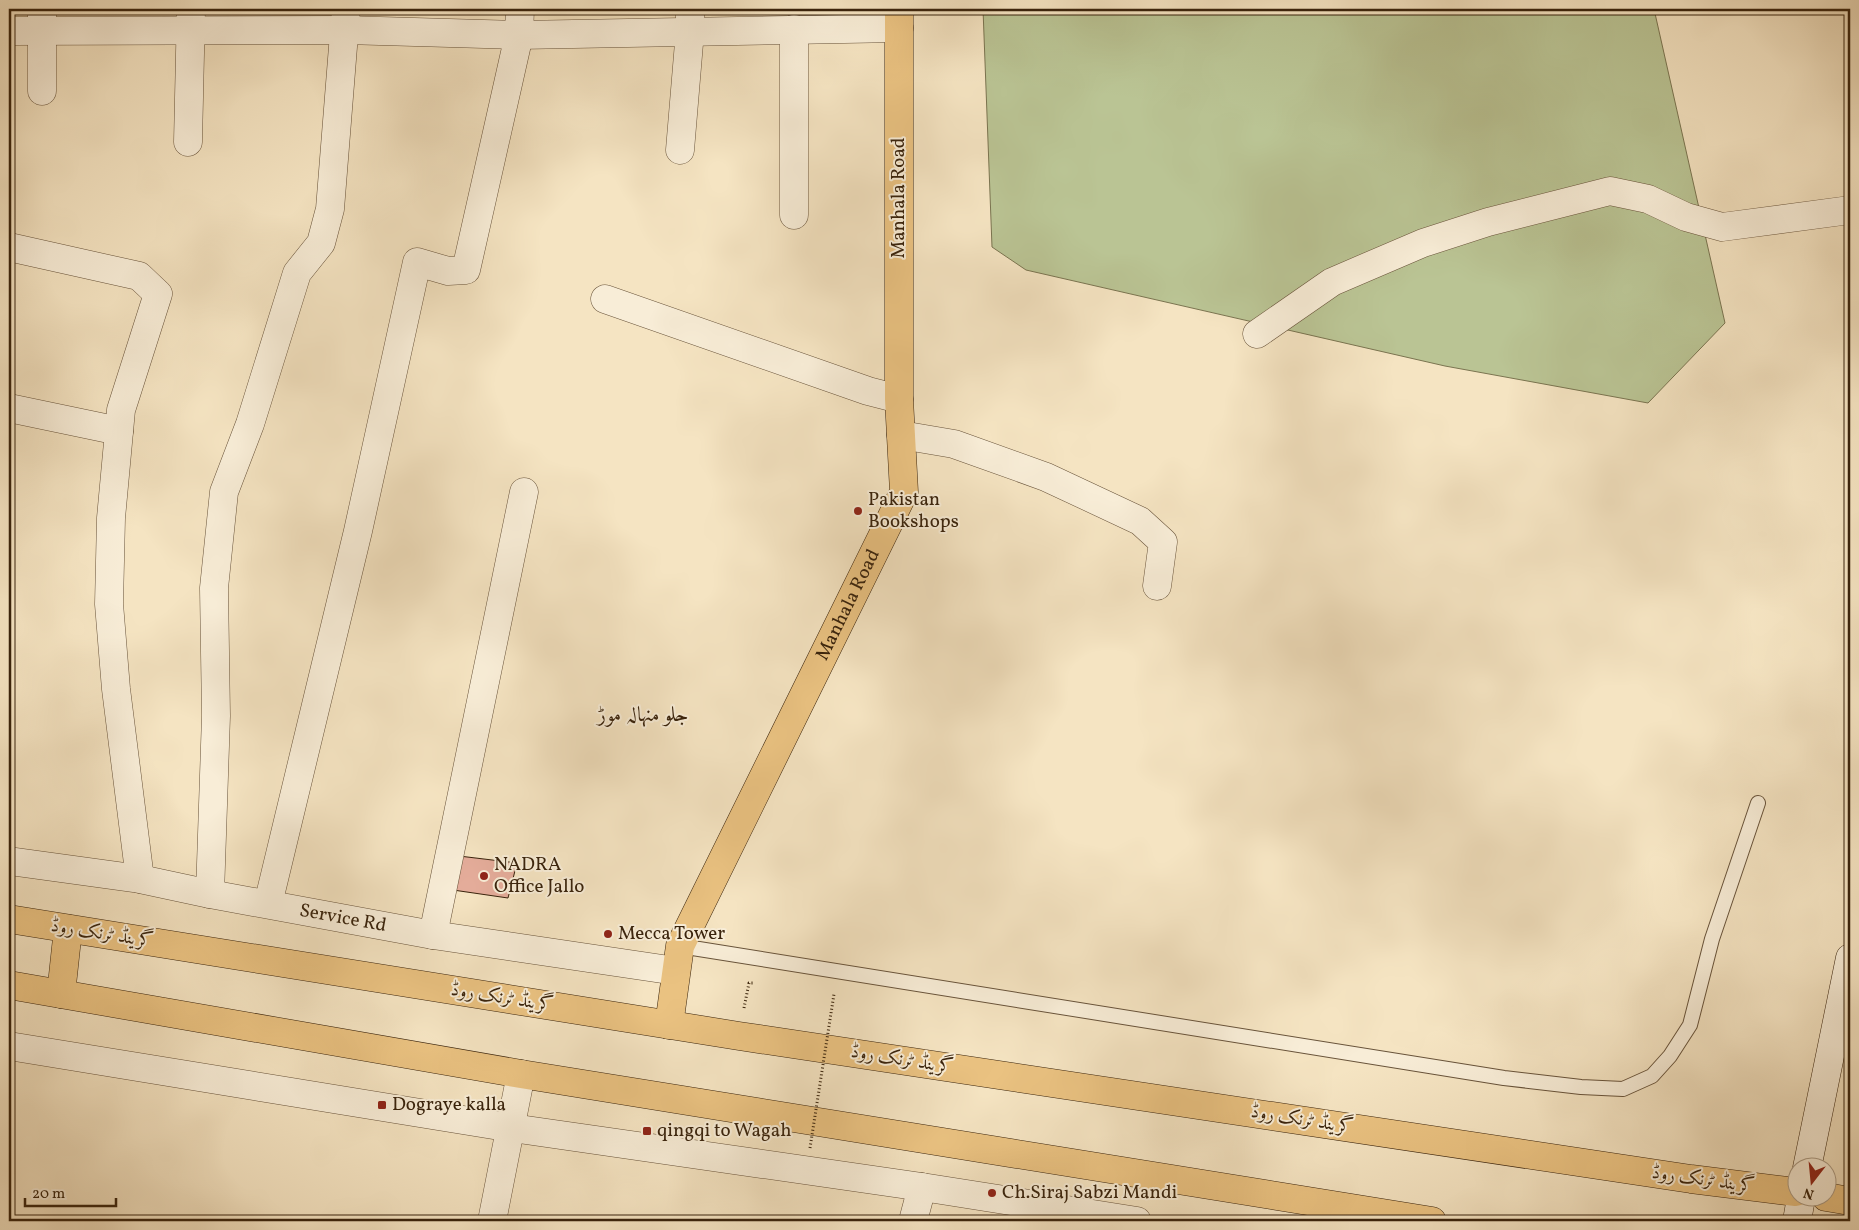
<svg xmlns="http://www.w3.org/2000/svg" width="1859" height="1230" font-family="Vollkorn,Amiri,serif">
	<rect width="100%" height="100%" fill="#f5e4c2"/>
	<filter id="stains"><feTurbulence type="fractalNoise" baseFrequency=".004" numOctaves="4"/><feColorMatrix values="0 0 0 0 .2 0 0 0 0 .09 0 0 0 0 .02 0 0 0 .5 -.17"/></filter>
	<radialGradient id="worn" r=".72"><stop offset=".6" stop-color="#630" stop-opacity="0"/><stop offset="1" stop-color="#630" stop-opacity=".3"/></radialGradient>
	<path fill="#bac494" stroke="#7a7450" d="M 983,9 L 1654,9 L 1725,323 L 1648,403 L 1445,366 L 1026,270 L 992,247 Z"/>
	<path fill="#e4ac9a" stroke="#39230c" d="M 459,856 L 517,863 L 508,898 L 453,890 Z"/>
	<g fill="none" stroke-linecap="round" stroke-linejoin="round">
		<g stroke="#68533a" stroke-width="16">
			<path id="service" d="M 680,946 L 1504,1078 L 1581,1087 L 1623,1089 L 1652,1076 L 1670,1056 L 1690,1025 L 1712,939 L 1758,803"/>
		</g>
		<g stroke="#68533a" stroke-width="29">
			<g id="minor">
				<path d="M 794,29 L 794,215"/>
				<path d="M 9,31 L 345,30 L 519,35 L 899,28"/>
				<path d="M 42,91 L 42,9"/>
				<path d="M 188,142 L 191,9"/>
				<path d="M 680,150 L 690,31 L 690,9"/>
				<path d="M 9,247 L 139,276 L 158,294 L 121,410 L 111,518 L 109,604 L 116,689 L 140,879"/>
				<path d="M 605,299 L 868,391 L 899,399"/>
				<path d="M 1257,334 L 1332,282 L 1423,243 L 1488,222 L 1610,191 L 1648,199 L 1686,217 L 1722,227 L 1850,210"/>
				<path d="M 9,408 L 119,431"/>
				<path d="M 901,435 L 954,444 L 1046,477 L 1140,521 L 1163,542 L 1157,586"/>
				<path id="s1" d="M 9,861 L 140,879 L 210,894 L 433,935 L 676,971"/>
				<path d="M 210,894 L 216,716 L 214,588 L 224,492 L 250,424 L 297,273 L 321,243 L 330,209 L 346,9"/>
				<path d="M 268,904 L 358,531 L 417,262 L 448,271 L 466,270 L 519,35 L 520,9"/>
				<path d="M 433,935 L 524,492"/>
				<path d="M 9,1046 L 512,1128 L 922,1187 L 1137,1221"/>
				<path d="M 492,1221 L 521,1074"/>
				<path d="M 913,1221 L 922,1187"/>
			</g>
		</g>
		<g stroke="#39230c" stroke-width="29">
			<g id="secondary">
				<path d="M 1807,1168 L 1850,958"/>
				<path d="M 1797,1221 L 1801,1198"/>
			</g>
		</g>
		<g stroke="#39230c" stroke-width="29">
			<g id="primary">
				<path id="s2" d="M 669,1025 L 680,946 L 904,492 L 899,399 L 899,9"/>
			</g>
		</g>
		<g stroke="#39230c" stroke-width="29">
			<g id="trunk">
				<path d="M 9,919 L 739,1036 L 1691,1179 L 1796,1192"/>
				<path d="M 9,985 L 521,1074 L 1432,1221"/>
				<path d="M 61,994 L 68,929"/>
				<path d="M 1826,1197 L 1850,1201"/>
			</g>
		</g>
		<path stroke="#39230c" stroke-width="3" stroke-dasharray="1 2.5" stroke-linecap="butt" d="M 744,1008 L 749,983 L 754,983"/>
		<use href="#service" stroke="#f8edd7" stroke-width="14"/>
		<use href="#minor" stroke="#f8edd7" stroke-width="28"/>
		<use href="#secondary" stroke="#f8edd7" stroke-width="28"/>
		<use href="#primary" stroke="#eac281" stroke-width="28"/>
		<use href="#trunk" stroke="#eac281" stroke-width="28"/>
		<path stroke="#39230c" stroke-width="3" stroke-dasharray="1 2.5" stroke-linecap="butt" d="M 810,1148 L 834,994"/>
	</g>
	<g fill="#8f2418" stroke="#f8edd7" stroke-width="2">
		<circle cx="858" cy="511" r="5"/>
		<circle cx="484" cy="876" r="5"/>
		<circle cx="608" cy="934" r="5"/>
		<rect x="377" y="1100" width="10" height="10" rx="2.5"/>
		<rect x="642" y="1126" width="10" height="10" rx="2.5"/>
		<circle cx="992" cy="1193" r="5"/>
	</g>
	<g text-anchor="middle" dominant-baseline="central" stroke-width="4" stroke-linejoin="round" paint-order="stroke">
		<g font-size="19" fill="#39230c" stroke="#f8edd7">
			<text transform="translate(899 198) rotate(-90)">Manhala Road</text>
			<text stroke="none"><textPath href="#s2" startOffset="460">Manhala Road</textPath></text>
			<text stroke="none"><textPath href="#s1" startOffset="339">Service Rd</textPath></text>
			<text transform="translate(102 934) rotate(9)">گرینڈ ٹرنک روڈ</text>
			<text transform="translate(502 998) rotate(9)">گرینڈ ٹرنک روڈ</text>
			<text transform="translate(902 1060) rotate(9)">گرینڈ ٹرنک روڈ</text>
			<text transform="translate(1302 1120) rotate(9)">گرینڈ ٹرنک روڈ</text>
			<text transform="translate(1703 1180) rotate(8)">گرینڈ ٹرنک روڈ</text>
		</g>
		<g font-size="19" fill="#39230c" stroke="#f8edd7" text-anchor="start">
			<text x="868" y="500">Pakistan<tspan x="868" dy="22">Bookshops</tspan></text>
			<text x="494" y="865">NADRA<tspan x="494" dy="22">Office Jallo</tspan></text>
			<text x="618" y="934">Mecca Tower</text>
			<text x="392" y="1105">Dograye kalla</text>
			<text x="657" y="1131">qingqi to Wagah</text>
			<text x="1002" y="1193">Ch.Siraj Sabzi Mandi</text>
		</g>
		<g font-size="21" fill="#39230c" stroke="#f8edd7">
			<text x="643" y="715">جلو منہالہ موڑ</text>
		</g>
	</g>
	<rect width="1859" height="1230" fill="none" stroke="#f5e4c2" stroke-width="30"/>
	<rect x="10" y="10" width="1839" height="1210" fill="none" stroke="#39230c" stroke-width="2.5"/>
	<rect x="15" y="15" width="1829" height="1200" fill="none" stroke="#39230c"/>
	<g transform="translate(1812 1182) rotate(196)"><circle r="24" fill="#f8edd7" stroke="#ac9c86"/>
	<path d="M0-4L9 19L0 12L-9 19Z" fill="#8f2418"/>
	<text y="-8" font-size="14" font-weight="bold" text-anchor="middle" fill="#39230c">N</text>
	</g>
	<path d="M25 1198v8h91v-8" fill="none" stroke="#39230c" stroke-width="2.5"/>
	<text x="32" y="1198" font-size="15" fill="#39230c" stroke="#f8edd7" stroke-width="4" paint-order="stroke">20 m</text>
	<rect width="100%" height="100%" filter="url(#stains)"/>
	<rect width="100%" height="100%" fill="url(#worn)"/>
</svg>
